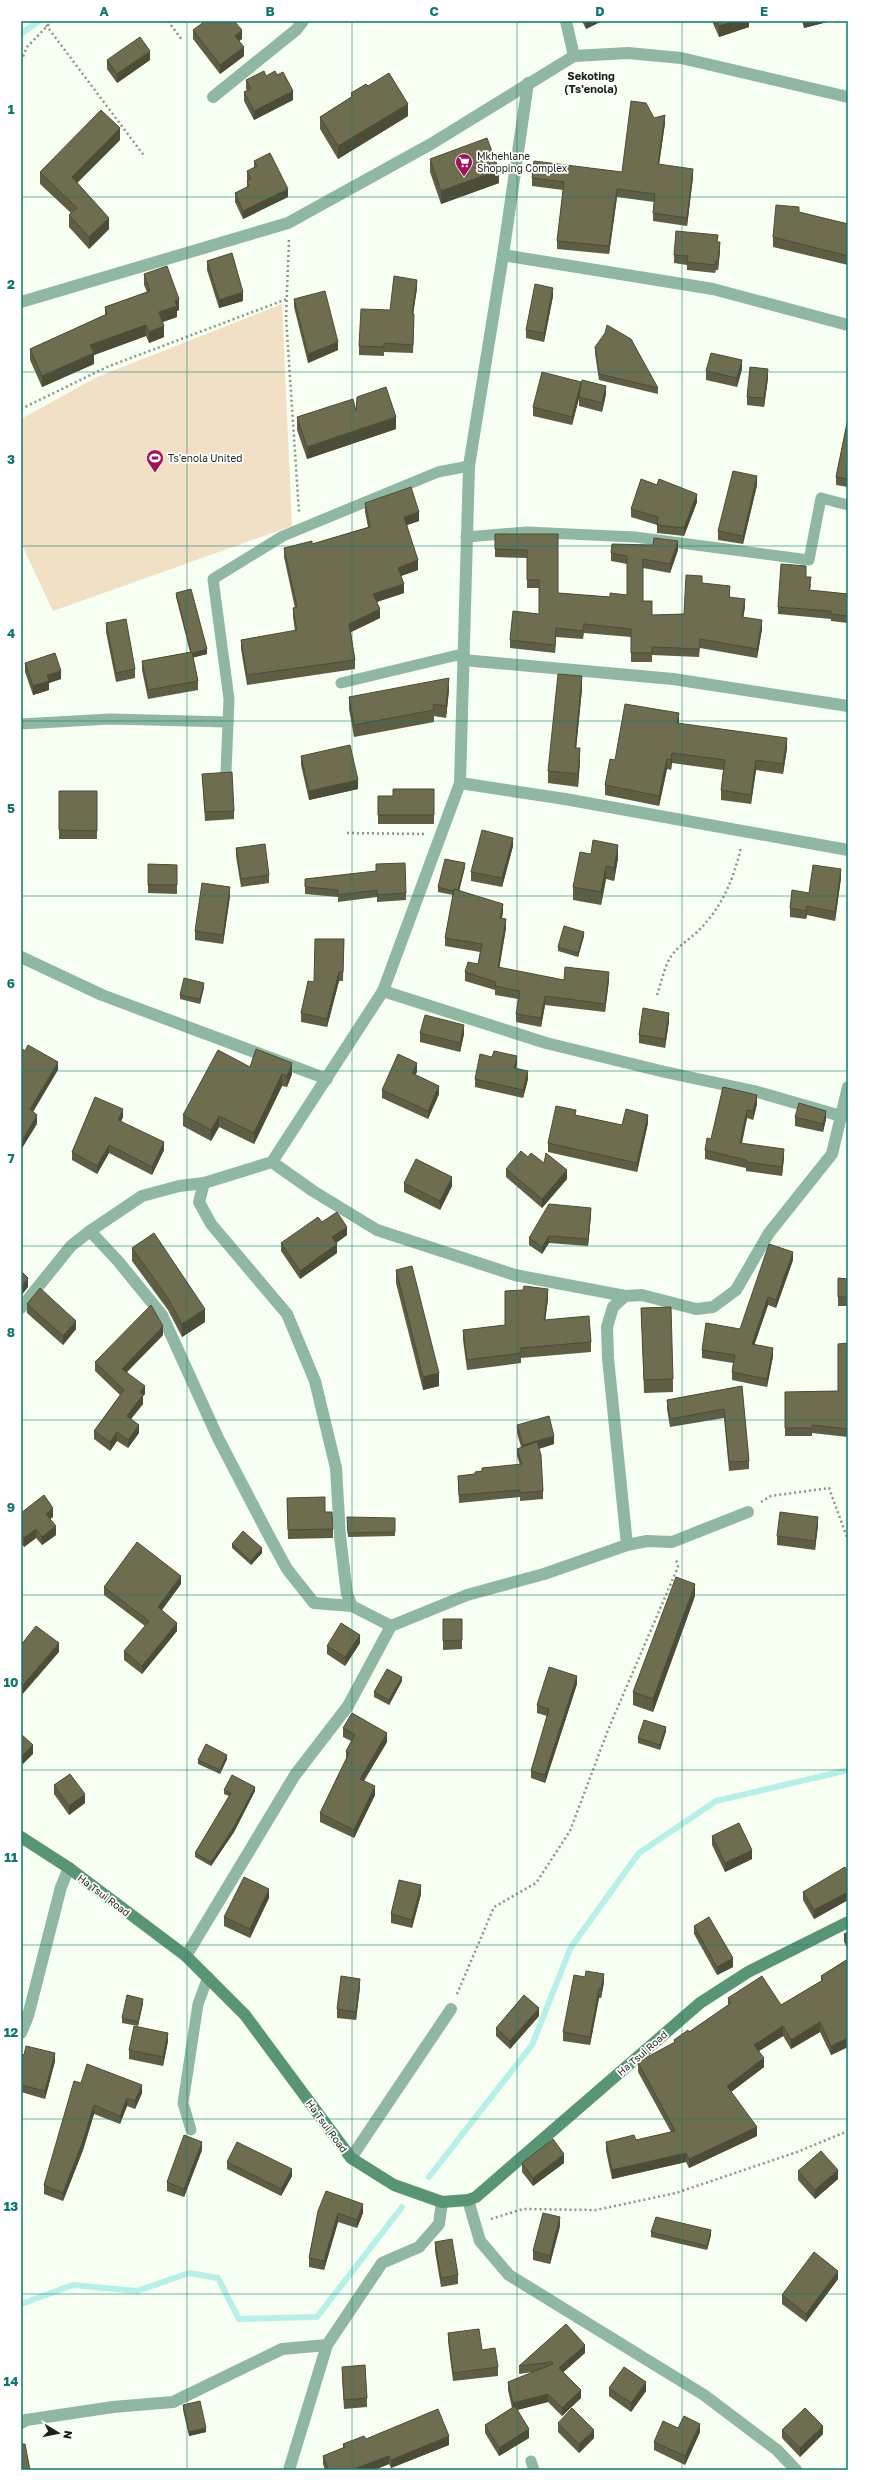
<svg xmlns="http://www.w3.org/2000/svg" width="869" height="2491" font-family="'Golos Text',sans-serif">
	<rect width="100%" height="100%" fill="#f7fef2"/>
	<path fill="#f2e0c6" d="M 282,304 L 292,526 L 53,611 L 21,543 L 21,419 L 97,377 Z"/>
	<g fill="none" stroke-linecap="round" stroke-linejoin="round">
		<g stroke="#b8efe8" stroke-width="6">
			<path d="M 21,34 L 39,21"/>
			<path d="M 429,2177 L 532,2045 L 571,1947 L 639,1853 L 716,1801 L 848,1770"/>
			<path d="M 21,2304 L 73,2285 L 137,2291 L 189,2273 L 218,2278 L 239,2319 L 317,2317 L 402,2207"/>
		</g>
		<g stroke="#8d9388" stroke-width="2.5" stroke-dasharray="2 3" stroke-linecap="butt">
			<path d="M 168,21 L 182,40"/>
			<path d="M 46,25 L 145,157"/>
			<path d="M 21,61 L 27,47 L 52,21"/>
			<path d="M 289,240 L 286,317 L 299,512"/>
			<path d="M 21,409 L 107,367 L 287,299"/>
			<path d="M 347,833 L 424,834"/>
			<path d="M 657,995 C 661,984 664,968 670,958 C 678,945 691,939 701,928 C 723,905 734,878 741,847"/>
			<path d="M 761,1502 L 771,1496 L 829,1488 L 848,1540"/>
			<path d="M 457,1994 L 494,1907 L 536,1883 L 570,1831 L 608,1730 L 678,1567 L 676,1558"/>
			<path d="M 491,2219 L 523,2209 L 596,2210 L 676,2193 L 797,2152 L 848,2131"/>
		</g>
		<g stroke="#90b7a1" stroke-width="11">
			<path d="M 466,537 L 527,532 L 635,537 L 809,560 L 821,498 L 848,505"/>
			<path d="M 341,683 L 462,654"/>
			<path d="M 21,724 L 110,719 L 228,722"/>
			<path d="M 226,772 L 229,699 L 213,579 L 283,536 L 438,472 L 469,466"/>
			<path d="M 191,2130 L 183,2103 L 198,2004 L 208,1977"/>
			<path d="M 531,2461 L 534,2470"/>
		</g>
		<g stroke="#90b7a1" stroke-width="12">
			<path d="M 566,21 L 574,56"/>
			<path d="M 213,97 L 296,30 L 303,21"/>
			<path d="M 503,255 L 713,289 L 848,325"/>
			<path d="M 21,302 L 288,223 L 431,144 L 574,56 L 628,53 L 681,58 L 848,97"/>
			<path d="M 463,660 L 673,679 L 848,706"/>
			<path d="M 460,783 L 565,799 L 848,850"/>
			<path d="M 21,957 L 102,995 L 327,1079"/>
			<path d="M 383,991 L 546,1043 L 665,1072 L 754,1091 L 841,1116"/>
			<path d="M 272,1162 L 313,1191 L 377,1230 L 515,1275 L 625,1296"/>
			<path d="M 204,1183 L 199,1202 L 211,1224 L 287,1314 L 315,1381 L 336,1468 L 340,1536 L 347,1594 L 352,1606 L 391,1626"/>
			<path d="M 90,1231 L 118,1261 L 162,1315 L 218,1438 L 268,1534 L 287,1569 L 314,1603 L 352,1606"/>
			<path d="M 21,1308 L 71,1246 L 90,1231 L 142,1196 L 179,1186 L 204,1183 L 272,1162 L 383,991 L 460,783 L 469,466 L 503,255 L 528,83"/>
			<path d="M 627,1545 L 647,1541 L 672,1542 L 748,1512"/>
			<path d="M 186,1956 L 295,1775 L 348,1706 L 391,1626 L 467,1595 L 544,1574 L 627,1545 L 608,1358 L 607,1327 L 613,1307 L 625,1296 L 642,1295 L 696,1309 L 713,1307 L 736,1290 L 769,1233 L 832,1154 L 848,1087"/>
			<path d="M 21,2033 L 28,2016 L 61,1887 L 69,1868"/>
			<path d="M 351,2158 L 451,2009"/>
			<path d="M 468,2200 L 480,2241 L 509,2275 L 704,2395 L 777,2450 L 796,2470"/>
			<path d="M 21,2423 L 26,2420 L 113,2407 L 173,2402 L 282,2349 L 327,2345"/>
			<path d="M 289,2470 L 327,2345 L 382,2263 L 419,2247 L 439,2224 L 442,2202"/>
		</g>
		<path stroke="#599575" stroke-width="12" d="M 21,1837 L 69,1868 L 186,1956 L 245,2015 L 351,2158 L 394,2185 L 442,2202 L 468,2200 L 476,2197 L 700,2003 L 748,1972 L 848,1922"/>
	</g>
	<g fill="#5f5e44">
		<path d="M 582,21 L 602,21 L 586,29 Z"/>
		<path d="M 712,21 L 749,21 L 749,27 L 719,37 Z"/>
		<path d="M 802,21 L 831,21 L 804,28 Z"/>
		<path d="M 193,30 L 242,39 L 239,41 L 244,56 L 220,74 L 193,39 Z"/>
		<path d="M 107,60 L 150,60 L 117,83 L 107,69 Z"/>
		<path d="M 277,75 L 293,100 L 254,120 L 244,101 L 244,92 L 247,90 L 246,89 L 246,80 L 266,76 Z"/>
		<path d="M 368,86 L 408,116 L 338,159 L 320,129 L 320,117 L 351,97 L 351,93 Z"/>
		<path d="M 654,118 L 665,123 L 659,164 L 693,177 L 687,226 L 653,221 L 653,213 L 654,202 L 617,197 L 609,254 L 557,249 L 557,241 L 563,190 L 532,186 L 532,178 L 622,172 Z"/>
		<path d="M 120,140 L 77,183 L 109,229 L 89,249 L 69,227 L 69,215 L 71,213 L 40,184 L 40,172 Z"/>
		<path d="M 430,159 L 499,183 L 441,204 L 430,172 Z"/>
		<path d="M 254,161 L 288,197 L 243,219 L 235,202 L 235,193 L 247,187 L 247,171 L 254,168 Z"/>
		<path d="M 799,212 L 848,224 L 848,265 L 773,247 L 773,237 Z"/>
		<path d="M 718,242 L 720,251 L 718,270 L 716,270 L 715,273 L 687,270 L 687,265 L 674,263 L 674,255 Z"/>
		<path d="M 207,261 L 243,301 L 219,308 L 207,270 Z"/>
		<path d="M 144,274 L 179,310 L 177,311 L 177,317 L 163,322 L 164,337 L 149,343 L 146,336 L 94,355 L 94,364 L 42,387 L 30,360 L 30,349 L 105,315 L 105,307 L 147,292 L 144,285 Z"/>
		<path d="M 417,288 L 413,314 L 414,322 L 413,353 L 384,352 L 384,356 L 359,355 L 359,346 L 390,310 Z"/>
		<path d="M 553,296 L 544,342 L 526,338 L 526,330 Z"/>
		<path d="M 294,299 L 338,350 L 308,363 L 294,307 Z"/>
		<path d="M 595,347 L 658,388 L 658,394 L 599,380 L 595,353 Z"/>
		<path d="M 742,369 L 737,387 L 706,380 L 706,371 Z"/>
		<path d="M 768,378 L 764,407 L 747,405 L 747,397 Z"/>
		<path d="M 581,388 L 606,394 L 602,412 L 579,406 L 579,397 L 572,425 L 533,416 L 533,407 Z"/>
		<path d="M 356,411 L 396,429 L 307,459 L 297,430 L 297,417 Z"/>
		<path d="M 848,418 L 848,487 L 836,485 L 836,477 Z"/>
		<path d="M 657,485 L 697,502 L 684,536 L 657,533 L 657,525 L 631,517 L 631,509 Z"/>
		<path d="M 757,485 L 743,544 L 718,540 L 718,531 Z"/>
		<path d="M 365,503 L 419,521 L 407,525 L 418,570 L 401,576 L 404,593 L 377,602 L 380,618 L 351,632 L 355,660 L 355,669 L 247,685 L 241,649 L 241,640 L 295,631 L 293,617 L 293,608 L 295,608 L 284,557 L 284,548 L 312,544 L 368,527 L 365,512 Z"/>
		<path d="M 495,534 L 558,534 L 558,593 L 610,597 L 627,595 L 627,564 L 611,561 L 611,553 L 678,550 L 670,573 L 643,568 L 643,601 L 652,615 L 684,614 L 702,583 L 730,595 L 730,597 L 745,607 L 743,617 L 762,629 L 757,658 L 700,648 L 699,657 L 652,655 L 652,662 L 631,662 L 631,637 L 584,633 L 583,639 L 556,637 L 555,653 L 510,648 L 510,640 L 539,614 L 539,588 L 527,588 L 527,558 L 495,557 Z"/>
		<path d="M 806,577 L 811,585 L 810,590 L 848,594 L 848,623 L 831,621 L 831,619 L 778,614 L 778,607 Z"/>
		<path d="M 176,593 L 207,654 L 193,657 L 198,681 L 198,690 L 148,699 L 142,670 L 142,661 L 190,652 L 176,597 Z"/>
		<path d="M 106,623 L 135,669 L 135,678 L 116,682 L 106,632 Z"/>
		<path d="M 25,663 L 61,679 L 49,683 L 49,690 L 33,695 L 25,672 Z"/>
		<path d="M 582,689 L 576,748 L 580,761 L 578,787 L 548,783 L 548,771 Z"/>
		<path d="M 449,690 L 446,718 L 434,716 L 434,722 L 354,737 L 349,709 L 349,697 Z"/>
		<path d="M 679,724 L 787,748 L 783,774 L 756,770 L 751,804 L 721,800 L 721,790 L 723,770 L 672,763 L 671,770 L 667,769 L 659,806 L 605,795 L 605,785 L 615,760 Z"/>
		<path d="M 301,756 L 358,789 L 309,800 L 301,765 Z"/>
		<path d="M 202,774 L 234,811 L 234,819 L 205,821 Z"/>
		<path d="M 434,789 L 434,824 L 378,824 L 378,796 L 393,796 Z"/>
		<rect x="59" y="791" width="38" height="48"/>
		<path d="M 513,846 L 502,887 L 471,881 L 471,872 Z"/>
		<path d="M 236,848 L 269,875 L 269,883 L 241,887 L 236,856 Z"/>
		<path d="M 591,854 L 618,858 L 614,881 L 606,879 L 601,905 L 573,900 L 573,887 Z"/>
		<path d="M 148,864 L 177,865 L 177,894 L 148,893 Z"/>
		<path d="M 465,867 L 459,890 L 503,912 L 502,918 L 506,928 L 499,968 L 564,980 L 609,980 L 605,1012 L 545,1005 L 541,1027 L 516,1022 L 516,1014 L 518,999 L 495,995 L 495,990 L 465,981 L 465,972 L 478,964 L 480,952 L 445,946 L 445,938 L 453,895 L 438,892 L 438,887 Z"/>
		<path d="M 841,878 L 835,921 L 807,915 L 806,919 L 790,917 L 790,908 L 809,893 Z"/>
		<path d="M 305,879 L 406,893 L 406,900 L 377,902 L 377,897 L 338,902 L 338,897 L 305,894 Z"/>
		<path d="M 230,896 L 223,944 L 195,940 L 195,931 Z"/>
		<path d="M 584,936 L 578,957 L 558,951 L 558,947 Z"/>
		<path d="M 344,939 L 343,981 L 339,981 L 327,1027 L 301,1022 L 301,1013 L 314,982 Z"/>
		<path d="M 204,987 L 200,1004 L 180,999 L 180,995 Z"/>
		<path d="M 669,1021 L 665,1048 L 639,1043 L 639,1035 Z"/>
		<path d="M 420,1033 L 464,1034 L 460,1052 L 420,1042 Z"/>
		<path d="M 517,1065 L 516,1068 L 528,1079 L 523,1098 L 475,1087 L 475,1079 Z"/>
		<path d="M 250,1067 L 292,1074 L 287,1087 L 282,1086 L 254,1144 L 219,1127 L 211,1141 L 183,1126 L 183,1115 Z"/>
		<path d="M 417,1072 L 415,1075 L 439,1094 L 428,1119 L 382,1098 L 382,1090 Z"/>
		<path d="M 723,1087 L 757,1104 L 753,1120 L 747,1118 L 742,1143 L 784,1157 L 782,1176 L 746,1171 L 746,1168 L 705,1159 L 705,1150 L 711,1139 Z"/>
		<path d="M 576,1115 L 622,1125 L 648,1123 L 637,1172 L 548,1152 L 548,1143 Z"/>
		<path d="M 123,1117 L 121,1121 L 164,1150 L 152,1175 L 109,1153 L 97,1174 L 72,1160 L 72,1152 Z"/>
		<path d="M 795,1117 L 826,1119 L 823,1132 L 795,1126 Z"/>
		<path d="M 528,1157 L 544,1163 L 567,1179 L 542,1208 L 506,1177 L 506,1169 Z"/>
		<path d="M 404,1183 L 452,1186 L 440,1210 L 404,1192 Z"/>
		<path d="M 591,1215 L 588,1246 L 549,1243 L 542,1254 L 529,1245 L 529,1238 Z"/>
		<path d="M 322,1222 L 347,1235 L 336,1243 L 337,1253 L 300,1279 L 281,1251 L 281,1243 Z"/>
		<path d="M 132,1248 L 205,1322 L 182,1337 L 168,1310 L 132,1261 Z"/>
		<path d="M 793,1260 L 776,1308 L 768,1305 L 754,1345 L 773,1356 L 767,1387 L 732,1380 L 732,1372 L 733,1363 L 702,1358 L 702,1350 L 740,1329 Z"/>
		<path d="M 396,1270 L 439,1386 L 423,1390 L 396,1283 Z"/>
		<path d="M 838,1278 L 848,1279 L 848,1306 L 838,1306 Z"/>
		<path d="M 548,1299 L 545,1320 L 591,1342 L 591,1352 L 521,1358 L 521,1363 L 467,1370 L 463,1340 L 463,1330 L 505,1325 Z"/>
		<path d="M 27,1304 L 76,1329 L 63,1345 L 27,1313 Z"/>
		<path d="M 641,1308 L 673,1379 L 673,1392 L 644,1393 Z"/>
		<path d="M 163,1335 L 127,1372 L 145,1394 L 143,1396 L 143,1404 L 131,1419 L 139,1433 L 128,1448 L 117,1441 L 110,1451 L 94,1439 L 94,1431 L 120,1395 L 95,1371 L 95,1362 Z"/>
		<path d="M 848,1343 L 848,1437 L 812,1433 L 812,1436 L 785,1436 L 785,1392 L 838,1391 Z"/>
		<path d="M 742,1386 L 749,1461 L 749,1469 L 729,1471 L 724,1418 L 670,1427 L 667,1409 L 667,1400 Z"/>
		<path d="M 517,1425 L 554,1444 L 539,1449 L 543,1491 L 543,1499 L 520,1501 L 520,1497 L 459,1503 L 458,1476 L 475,1474 L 482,1471 L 482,1468 L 520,1465 L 517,1456 L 517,1449 L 521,1447 L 517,1433 Z"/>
		<path d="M 287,1498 L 325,1512 L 333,1529 L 333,1538 L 288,1539 Z"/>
		<path d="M 21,1513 L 53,1517 L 50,1519 L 56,1535 L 42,1545 L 36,1538 L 24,1547 L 21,1543 Z"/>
		<path d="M 395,1518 L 395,1536 L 348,1537 L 347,1521 Z"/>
		<path d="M 818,1525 L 815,1550 L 777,1545 L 777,1536 Z"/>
		<path d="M 232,1544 L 262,1553 L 251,1565 L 232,1548 Z"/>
		<path d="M 181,1584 L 162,1610 L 177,1631 L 142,1674 L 124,1660 L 124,1651 L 145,1626 L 104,1595 L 104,1587 Z"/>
		<path d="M 695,1596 L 653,1712 L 633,1705 L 633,1692 Z"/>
		<path d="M 443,1619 L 462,1619 L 462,1649 L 443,1650 Z"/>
		<path d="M 360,1643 L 345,1666 L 327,1654 L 327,1646 Z"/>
		<path d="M 402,1681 L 389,1705 L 374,1697 L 374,1692 Z"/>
		<path d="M 577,1684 L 545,1783 L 531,1778 L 531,1771 L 547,1716 L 537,1713 L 537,1705 Z"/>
		<path d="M 343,1728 L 387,1742 L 364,1781 L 375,1795 L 354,1838 L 320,1822 L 320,1813 L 346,1759 L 346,1751 L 351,1741 L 343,1737 Z"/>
		<path d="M 666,1731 L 660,1750 L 638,1743 L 638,1738 Z"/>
		<path d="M 227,1759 L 220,1774 L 198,1764 L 198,1760 Z"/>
		<path d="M 54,1785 L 85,1803 L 69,1815 L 54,1794 Z"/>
		<path d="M 224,1790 L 255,1791 L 234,1832 L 211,1866 L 195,1857 L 195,1853 L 229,1796 L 224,1794 Z"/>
		<path d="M 712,1836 L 752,1859 L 725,1872 L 712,1845 Z"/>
		<path d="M 848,1872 L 848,1900 L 814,1919 L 803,1900 L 803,1892 Z"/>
		<path d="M 421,1894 L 412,1928 L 391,1923 L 391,1914 Z"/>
		<path d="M 269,1898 L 250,1938 L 224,1926 L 224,1917 Z"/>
		<path d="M 694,1926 L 733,1967 L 717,1975 L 694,1934 Z"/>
		<path d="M 848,1932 L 848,1950 L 844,1942 L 844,1934 Z"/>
		<path d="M 848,1959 L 848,2047 L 831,2055 L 820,2032 L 791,2049 L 783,2036 L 759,2051 L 764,2067 L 731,2092 L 757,2136 L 689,2168 L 686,2162 L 612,2179 L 606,2151 L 606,2142 L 636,2140 L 671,2132 L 638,2072 L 638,2062 L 674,2043 L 674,2040 L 689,2032 L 728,2006 L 728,1998 L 781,2005 L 821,1981 L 821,1976 Z"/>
		<path d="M 604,1982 L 601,1998 L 599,1998 L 590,2045 L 563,2041 L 563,2032 Z"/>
		<path d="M 360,1987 L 356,2020 L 337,2018 L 337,2009 Z"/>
		<path d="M 143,2003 L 138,2026 L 122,2023 L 122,2018 Z"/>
		<path d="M 539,2016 L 510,2049 L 496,2036 L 496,2028 Z"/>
		<path d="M 168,2041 L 163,2066 L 129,2059 L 129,2050 Z"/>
		<path d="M 21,2054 L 55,2061 L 45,2099 L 21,2092 Z"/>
		<path d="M 81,2083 L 142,2093 L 135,2109 L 127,2106 L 120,2124 L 94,2114 L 83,2150 L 63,2201 L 44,2194 L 44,2185 Z"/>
		<path d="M 202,2150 L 184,2197 L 167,2191 L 167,2182 Z"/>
		<path d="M 227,2162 L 292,2176 L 281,2196 L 227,2169 Z"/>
		<path d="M 522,2163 L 564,2163 L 533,2186 L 522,2172 Z"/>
		<path d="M 798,2171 L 838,2179 L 815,2199 L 798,2180 Z"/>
		<path d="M 318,2211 L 363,2213 L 357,2228 L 338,2222 L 324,2270 L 309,2267 L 309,2258 Z"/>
		<path d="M 560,2226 L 550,2264 L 533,2260 L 533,2251 Z"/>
		<path d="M 651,2232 L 711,2235 L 707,2250 L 651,2237 Z"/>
		<path d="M 435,2242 L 458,2275 L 458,2284 L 441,2287 L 435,2251 Z"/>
		<path d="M 838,2279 L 806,2322 L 782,2304 L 782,2295 Z"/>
		<path d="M 448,2333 L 482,2350 L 498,2367 L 498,2376 L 453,2381 L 448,2341 Z"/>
		<path d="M 585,2353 L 563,2372 L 581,2398 L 562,2416 L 548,2402 L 517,2410 L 529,2438 L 499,2456 L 485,2433 L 485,2425 L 512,2408 L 508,2390 L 508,2382 L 533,2372 L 519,2374 L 519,2366 Z"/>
		<path d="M 342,2367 L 367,2398 L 367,2407 L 344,2409 L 342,2375 Z"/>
		<path d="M 609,2388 L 646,2391 L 631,2412 L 609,2396 Z"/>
		<path d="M 183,2405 L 206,2432 L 189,2436 L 183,2410 Z"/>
		<path d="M 558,2423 L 594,2438 L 579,2453 L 558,2432 Z"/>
		<path d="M 782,2430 L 823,2434 L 800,2457 L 782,2438 Z"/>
		<path d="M 700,2432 L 685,2465 L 654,2450 L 654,2442 Z"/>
		<path d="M 366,2439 L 449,2445 L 391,2468 L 389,2464 L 374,2470 L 325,2470 L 323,2464 L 323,2456 L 343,2448 L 343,2444 Z"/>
	</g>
	<g fill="#4d4c37">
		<path d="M 586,21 L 602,21 L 586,29 Z"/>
		<path d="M 736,21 L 749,21 L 749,27 L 719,37 L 719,26 Z"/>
		<path d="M 804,21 L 831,21 L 804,28 Z"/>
		<path d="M 242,30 L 242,39 L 235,44 L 235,36 Z"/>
		<path d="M 244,47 L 244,56 L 220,74 L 220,65 Z"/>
		<path d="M 150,51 L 150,60 L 117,83 L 117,74 Z"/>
		<path d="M 293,91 L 293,100 L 254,120 L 254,111 Z"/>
		<path d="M 408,104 L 408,116 L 338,159 L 338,146 Z"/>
		<path d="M 665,115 L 665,123 L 658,172 L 658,164 Z"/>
		<path d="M 120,128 L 120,140 L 72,188 L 72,177 Z"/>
		<path d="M 693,169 L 693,177 L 687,226 L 687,218 Z"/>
		<path d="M 499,170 L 499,183 L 441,204 L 441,191 Z"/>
		<path d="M 288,189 L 288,197 L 243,219 L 243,211 Z"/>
		<path d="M 617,189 L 617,197 L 609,254 L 609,246 Z"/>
		<path d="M 109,218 L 109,229 L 89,249 L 89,237 Z"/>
		<path d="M 720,242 L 720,251 L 718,270 L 718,262 Z"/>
		<path d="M 417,280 L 417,288 L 412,322 L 412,314 Z"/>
		<path d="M 553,288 L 553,296 L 544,342 L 544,333 Z"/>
		<path d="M 243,292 L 243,301 L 219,308 L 219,300 Z"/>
		<path d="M 179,299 L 179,310 L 177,311 L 177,317 L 159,323 L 159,312 L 175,301 Z"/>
		<path d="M 146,325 L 146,336 L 94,355 L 94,364 L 42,387 L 42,376 L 90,345 Z"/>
		<path d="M 164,326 L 164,337 L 149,343 L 149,332 Z"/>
		<path d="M 338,342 L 338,350 L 308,363 L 308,354 Z"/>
		<path d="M 742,360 L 742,369 L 737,387 L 737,378 Z"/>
		<path d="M 768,369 L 768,378 L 764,407 L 764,398 Z"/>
		<path d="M 581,382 L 581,391 L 572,425 L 572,417 Z"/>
		<path d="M 606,386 L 606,394 L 602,412 L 602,403 Z"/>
		<path d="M 396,417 L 396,429 L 307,459 L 307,447 Z"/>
		<path d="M 757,476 L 757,485 L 743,544 L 743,536 Z"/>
		<path d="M 697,494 L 697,502 L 684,536 L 684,528 Z"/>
		<path d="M 419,512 L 419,521 L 404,526 L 404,517 Z"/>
		<path d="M 678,541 L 678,550 L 670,573 L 670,564 Z"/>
		<path d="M 418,560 L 418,570 L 398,577 L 398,568 Z"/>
		<path d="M 404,584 L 404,593 L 373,603 L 373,594 Z"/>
		<path d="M 745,599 L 745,607 L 742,625 L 742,617 Z"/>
		<path d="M 380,609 L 380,618 L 349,633 L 349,624 Z"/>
		<path d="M 762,620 L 762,629 L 757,658 L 757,649 Z"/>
		<path d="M 556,628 L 556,637 L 555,653 L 555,645 Z"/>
		<path d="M 207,649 L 207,654 L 192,658 L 192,653 Z"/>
		<path d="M 61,671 L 61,679 L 49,683 L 49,690 L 33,695 L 33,686 L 47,675 Z"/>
		<path d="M 582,676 L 582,689 L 575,760 L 575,748 Z"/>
		<path d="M 449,678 L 449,690 L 446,718 L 446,706 Z"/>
		<path d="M 679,713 L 679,723 L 677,733 L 677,723 Z"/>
		<path d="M 787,738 L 787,748 L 783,774 L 783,764 Z"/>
		<path d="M 580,748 L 580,761 L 578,787 L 578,774 Z"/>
		<path d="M 672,753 L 672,763 L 671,770 L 671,760 Z"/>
		<path d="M 667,759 L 667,769 L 659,806 L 659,796 Z"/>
		<path d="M 756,760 L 756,770 L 751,804 L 751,795 Z"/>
		<path d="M 358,780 L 358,789 L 309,800 L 309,791 Z"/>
		<path d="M 513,838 L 513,846 L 502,887 L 502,878 Z"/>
		<path d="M 618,845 L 618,858 L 614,881 L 614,868 Z"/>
		<path d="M 465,863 L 465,867 L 458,896 L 458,892 Z"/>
		<path d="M 606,866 L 606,879 L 601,905 L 601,892 Z"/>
		<path d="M 841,869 L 841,878 L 835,921 L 835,912 Z"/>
		<path d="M 230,887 L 230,896 L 223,944 L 223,935 Z"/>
		<path d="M 503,904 L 503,912 L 500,927 L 500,918 Z"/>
		<path d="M 807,906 L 807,915 L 806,919 L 806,911 Z"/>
		<path d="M 506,919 L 506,928 L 498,976 L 498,967 Z"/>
		<path d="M 584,932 L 584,936 L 578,957 L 578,953 Z"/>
		<path d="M 339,972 L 339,981 L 327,1027 L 327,1019 Z"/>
		<path d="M 609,972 L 609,980 L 605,1012 L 605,1004 Z"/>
		<path d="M 204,983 L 204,987 L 200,1004 L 200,999 Z"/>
		<path d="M 545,996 L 545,1005 L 541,1027 L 541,1018 Z"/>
		<path d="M 669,1013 L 669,1021 L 665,1048 L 665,1039 Z"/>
		<path d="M 464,1025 L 464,1034 L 460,1052 L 460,1043 Z"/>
		<path d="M 517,1056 L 517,1065 L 514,1076 L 514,1068 Z"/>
		<path d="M 58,1062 L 58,1070 L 30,1117 L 30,1109 Z"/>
		<path d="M 292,1063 L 292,1074 L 287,1087 L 287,1076 Z"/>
		<path d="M 417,1063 L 417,1072 L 412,1082 L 412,1073 Z"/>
		<path d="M 528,1071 L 528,1079 L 523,1098 L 523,1090 Z"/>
		<path d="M 282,1074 L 282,1086 L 254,1144 L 254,1133 Z"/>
		<path d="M 439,1086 L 439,1094 L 428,1119 L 428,1111 Z"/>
		<path d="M 757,1095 L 757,1104 L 753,1120 L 753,1111 Z"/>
		<path d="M 123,1109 L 123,1117 L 118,1128 L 118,1120 Z"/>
		<path d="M 747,1110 L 747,1118 L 740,1151 L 740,1143 Z"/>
		<path d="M 826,1111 L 826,1119 L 823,1132 L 823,1124 Z"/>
		<path d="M 37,1115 L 37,1124 L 21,1150 L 21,1142 Z"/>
		<path d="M 648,1115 L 648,1123 L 637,1172 L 637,1163 Z"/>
		<path d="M 219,1116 L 219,1127 L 211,1141 L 211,1130 Z"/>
		<path d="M 164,1142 L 164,1150 L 152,1175 L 152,1167 Z"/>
		<path d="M 109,1145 L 109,1153 L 97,1174 L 97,1166 Z"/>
		<path d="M 784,1149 L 784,1157 L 782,1176 L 782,1167 Z"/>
		<path d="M 567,1170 L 567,1179 L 542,1208 L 542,1199 Z"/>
		<path d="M 452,1177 L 452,1186 L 440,1210 L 440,1201 Z"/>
		<path d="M 591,1208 L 591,1215 L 588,1246 L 588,1239 Z"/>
		<path d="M 347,1227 L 347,1235 L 332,1246 L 332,1237 Z"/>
		<path d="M 549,1236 L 549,1243 L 542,1254 L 542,1247 Z"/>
		<path d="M 337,1244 L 337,1253 L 300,1279 L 300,1271 Z"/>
		<path d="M 793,1252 L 793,1260 L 776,1308 L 776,1300 Z"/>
		<path d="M 28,1278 L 28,1287 L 21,1296 L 21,1287 Z"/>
		<path d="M 548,1289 L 548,1299 L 544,1330 L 544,1320 Z"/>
		<path d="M 768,1297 L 768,1305 L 752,1352 L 752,1344 Z"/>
		<path d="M 205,1309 L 205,1322 L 182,1337 L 182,1324 Z"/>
		<path d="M 76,1321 L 76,1329 L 63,1345 L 63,1336 Z"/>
		<path d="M 163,1326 L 163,1335 L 122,1377 L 122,1369 Z"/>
		<path d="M 773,1348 L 773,1356 L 767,1387 L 767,1379 Z"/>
		<path d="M 439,1373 L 439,1386 L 423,1390 L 423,1377 Z"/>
		<path d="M 145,1386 L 145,1394 L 143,1396 L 143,1404 L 127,1424 L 127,1416 L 140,1392 Z"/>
		<path d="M 139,1425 L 139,1433 L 128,1448 L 128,1440 Z"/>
		<path d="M 117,1432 L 117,1441 L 110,1451 L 110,1442 Z"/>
		<path d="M 554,1436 L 554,1444 L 523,1453 L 523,1445 Z"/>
		<path d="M 53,1508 L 53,1517 L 46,1522 L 46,1514 Z"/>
		<path d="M 818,1517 L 818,1525 L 815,1550 L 815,1541 Z"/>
		<path d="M 56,1526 L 56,1535 L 42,1545 L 42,1537 Z"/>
		<path d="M 36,1529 L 36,1538 L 24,1547 L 24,1538 Z"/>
		<path d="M 262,1548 L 262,1553 L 251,1565 L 251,1561 Z"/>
		<path d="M 181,1576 L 181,1584 L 158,1615 L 158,1607 Z"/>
		<path d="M 695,1584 L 695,1596 L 653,1712 L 653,1699 Z"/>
		<path d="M 177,1623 L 177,1631 L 142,1674 L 142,1666 Z"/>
		<path d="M 360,1635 L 360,1643 L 345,1666 L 345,1657 Z"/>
		<path d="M 59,1643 L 59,1652 L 21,1696 L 21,1687 Z"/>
		<path d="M 577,1676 L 577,1684 L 545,1783 L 545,1775 Z"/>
		<path d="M 402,1677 L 402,1681 L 389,1705 L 389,1700 Z"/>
		<path d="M 666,1727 L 666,1731 L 660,1750 L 660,1745 Z"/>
		<path d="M 387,1733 L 387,1742 L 360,1787 L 360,1779 Z"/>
		<path d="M 33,1745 L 33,1754 L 21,1766 L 21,1757 Z"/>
		<path d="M 227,1755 L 227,1759 L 220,1774 L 220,1770 Z"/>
		<path d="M 375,1786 L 375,1795 L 354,1838 L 354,1830 Z"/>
		<path d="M 255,1787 L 255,1791 L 234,1832 L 211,1866 L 211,1862 Z"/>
		<path d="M 85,1794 L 85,1803 L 69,1815 L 69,1806 Z"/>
		<path d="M 752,1850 L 752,1859 L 725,1872 L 725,1863 Z"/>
		<path d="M 421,1885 L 421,1894 L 412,1928 L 412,1920 Z"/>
		<path d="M 269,1889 L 269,1898 L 250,1938 L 250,1929 Z"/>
		<path d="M 848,1892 L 848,1900 L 814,1919 L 814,1910 Z"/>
		<path d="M 733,1958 L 733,1967 L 717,1975 L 717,1967 Z"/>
		<path d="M 604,1974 L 604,1982 L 601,1998 L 601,1989 Z"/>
		<path d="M 360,1979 L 360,1987 L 356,2020 L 356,2012 Z"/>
		<path d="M 599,1989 L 599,1998 L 590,2045 L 590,2037 Z"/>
		<path d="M 143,1999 L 143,2003 L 138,2026 L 138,2022 Z"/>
		<path d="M 539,2008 L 539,2016 L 510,2049 L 510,2041 Z"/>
		<path d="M 820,2022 L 820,2032 L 791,2049 L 791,2040 Z"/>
		<path d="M 783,2026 L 783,2036 L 754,2054 L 754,2045 Z"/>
		<path d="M 168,2033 L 168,2041 L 163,2066 L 163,2057 Z"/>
		<path d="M 848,2038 L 848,2047 L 831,2055 L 831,2046 Z"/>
		<path d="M 55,2053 L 55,2061 L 45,2099 L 45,2091 Z"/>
		<path d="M 764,2058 L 764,2067 L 727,2095 L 727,2086 Z"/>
		<path d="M 142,2085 L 142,2093 L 135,2109 L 135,2101 Z"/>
		<path d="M 127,2098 L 127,2106 L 120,2124 L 120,2116 Z"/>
		<path d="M 94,2105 L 94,2114 L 83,2150 L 63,2201 L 63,2193 Z"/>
		<path d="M 757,2127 L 757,2136 L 689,2168 L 689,2159 Z"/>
		<path d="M 202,2142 L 202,2150 L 184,2197 L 184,2189 Z"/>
		<path d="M 686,2153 L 686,2162 L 612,2179 L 612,2170 Z"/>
		<path d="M 564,2154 L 564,2163 L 533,2186 L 533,2178 Z"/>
		<path d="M 292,2169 L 292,2176 L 281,2196 L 281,2189 Z"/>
		<path d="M 838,2170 L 838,2179 L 815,2199 L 815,2190 Z"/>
		<path d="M 363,2204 L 363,2213 L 357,2228 L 357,2220 Z"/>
		<path d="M 338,2213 L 338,2222 L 324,2270 L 324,2261 Z"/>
		<path d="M 560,2217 L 560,2226 L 550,2264 L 550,2256 Z"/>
		<path d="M 711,2230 L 711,2235 L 707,2250 L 707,2246 Z"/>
		<path d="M 838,2271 L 838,2279 L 806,2322 L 806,2314 Z"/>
		<path d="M 585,2345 L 585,2353 L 559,2376 L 559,2368 Z"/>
		<path d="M 646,2382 L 646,2391 L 631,2412 L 631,2403 Z"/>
		<path d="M 581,2390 L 581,2398 L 562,2416 L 562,2408 Z"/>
		<path d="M 548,2394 L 548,2402 L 513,2411 L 513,2403 Z"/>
		<path d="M 700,2424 L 700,2432 L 685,2465 L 685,2456 Z"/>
		<path d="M 823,2426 L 823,2434 L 800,2457 L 800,2448 Z"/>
		<path d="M 206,2428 L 206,2432 L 189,2436 L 189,2432 Z"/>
		<path d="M 529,2429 L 529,2438 L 499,2456 L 499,2448 Z"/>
		<path d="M 594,2430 L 594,2438 L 579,2453 L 579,2444 Z"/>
		<path d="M 449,2436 L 449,2445 L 391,2468 L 391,2460 Z"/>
		<path d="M 389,2456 L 389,2464 L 374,2470 L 351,2470 Z"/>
	</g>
	<g fill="#6e6d4f" stroke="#4d4c37">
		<path d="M 205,21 L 234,21 L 242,30 L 235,36 L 244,47 L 220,65 L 193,30 Z"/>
		<path d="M 716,21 L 736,21 L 719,26 Z"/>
		<path d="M 140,37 L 150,51 L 117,74 L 107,60 Z"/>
		<path d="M 264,71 L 266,76 L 275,71 L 277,75 L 283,72 L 293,91 L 254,111 L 244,92 L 251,89 L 246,80 Z"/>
		<path d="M 389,73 L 408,104 L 338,146 L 320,117 L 353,96 L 351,93 L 366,84 L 368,86 Z"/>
		<path d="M 631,101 L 646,103 L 654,118 L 665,115 L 658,164 L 693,169 L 687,218 L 653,213 L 655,194 L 617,189 L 609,246 L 557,241 L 564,182 L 532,178 L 534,161 L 622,172 Z"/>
		<path d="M 101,110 L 120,128 L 72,177 L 109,218 L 89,237 L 69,215 L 77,208 L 40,172 Z"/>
		<path d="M 487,138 L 499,170 L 441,191 L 430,159 Z"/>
		<path d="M 270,153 L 288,189 L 243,211 L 235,193 L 249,186 L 247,181 L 251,179 L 247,171 L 257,166 L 254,161 Z"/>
		<path d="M 776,205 L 799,207 L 799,212 L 848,224 L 847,232 L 848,232 L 848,256 L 773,237 Z"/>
		<path d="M 676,231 L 718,235 L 717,242 L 720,242 L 718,262 L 716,261 L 715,265 L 687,262 L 688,256 L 674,255 Z"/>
		<path d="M 232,253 L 243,292 L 219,300 L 207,261 Z"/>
		<path d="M 167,266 L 179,299 L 175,301 L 177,306 L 159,312 L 164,326 L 149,332 L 146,325 L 90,345 L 94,353 L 42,376 L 30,349 L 107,314 L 105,307 L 150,291 L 144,274 Z"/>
		<path d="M 394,276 L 417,280 L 412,314 L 414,314 L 413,345 L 384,343 L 384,347 L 359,346 L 361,309 L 390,310 Z"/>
		<path d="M 535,284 L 553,288 L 544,333 L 526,330 Z"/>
		<path d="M 325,291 L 338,342 L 308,354 L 294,299 Z"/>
		<path d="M 607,325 L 631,339 L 658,388 L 599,374 L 595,347 L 605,333 Z"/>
		<path d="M 711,353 L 742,360 L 737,378 L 706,371 Z"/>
		<path d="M 750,367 L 768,369 L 764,398 L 747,397 Z"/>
		<path d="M 542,372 L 581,382 L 572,417 L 533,407 Z"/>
		<path d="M 582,380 L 606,386 L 602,403 L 579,397 Z"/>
		<path d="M 386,387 L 396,417 L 307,447 L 297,417 L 353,399 L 356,411 L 357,397 Z"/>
		<path d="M 848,418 L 848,479 L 836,477 Z"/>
		<path d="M 733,471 L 757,476 L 743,536 L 718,531 Z"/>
		<path d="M 641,479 L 657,485 L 659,479 L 697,494 L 684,528 L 657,525 L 658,517 L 631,509 Z"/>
		<path d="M 411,487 L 419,512 L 404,517 L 418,560 L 398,568 L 404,584 L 373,594 L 380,609 L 349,624 L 355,660 L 247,675 L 241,640 L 297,630 L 293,608 L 297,607 L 284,548 L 312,541 L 312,544 L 370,527 L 365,503 Z"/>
		<path d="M 495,534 L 558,534 L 558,593 L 610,597 L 610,593 L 627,595 L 627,556 L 611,553 L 612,544 L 653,545 L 654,538 L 678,541 L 670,564 L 643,559 L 643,601 L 652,601 L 652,615 L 684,614 L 686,575 L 702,576 L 702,583 L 730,586 L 729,597 L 745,599 L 742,617 L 762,620 L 757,649 L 700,639 L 699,649 L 652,647 L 652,653 L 631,653 L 631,629 L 584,624 L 583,631 L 556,628 L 555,645 L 510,640 L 513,611 L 539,614 L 539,580 L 527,580 L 527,550 L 495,549 Z"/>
		<path d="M 781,564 L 806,566 L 806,577 L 811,577 L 809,590 L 848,594 L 848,616 L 831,614 L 831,611 L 778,607 Z"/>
		<path d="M 191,589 L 207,649 L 193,653 L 192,652 L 191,652 L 176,593 Z"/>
		<path d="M 126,619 L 135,669 L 116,673 L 106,623 Z"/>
		<path d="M 192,652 L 198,681 L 148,690 L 142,661 Z"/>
		<path d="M 55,653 L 61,671 L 47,675 L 49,681 L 33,686 L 25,663 Z"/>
		<path d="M 558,674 L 582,676 L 575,748 L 580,748 L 578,774 L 548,771 Z"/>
		<path d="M 449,678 L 446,706 L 433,704 L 434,710 L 354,725 L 349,697 Z"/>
		<path d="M 625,704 L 679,713 L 677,723 L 787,738 L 783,764 L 756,760 L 751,795 L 721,790 L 725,760 L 672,753 L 671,760 L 667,759 L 659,796 L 605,785 L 610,759 L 615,760 Z"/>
		<path d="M 350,745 L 358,780 L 309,791 L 301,756 Z"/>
		<path d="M 232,772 L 234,811 L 205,812 L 202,774 Z"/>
		<path d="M 393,789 L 434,789 L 434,815 L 378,815 L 378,796 L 393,796 Z"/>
		<path d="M 59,791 L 97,791 L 97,831 L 59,830 Z"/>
		<path d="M 482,830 L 513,838 L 502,878 L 471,872 Z"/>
		<path d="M 593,840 L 618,845 L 614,868 L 606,866 L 601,892 L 573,887 L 580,852 L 591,854 Z"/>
		<path d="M 265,844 L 269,875 L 241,879 L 236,848 Z"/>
		<path d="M 445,859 L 465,863 L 458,890 L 454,889 L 453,891 L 438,887 Z"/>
		<path d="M 405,863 L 406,893 L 377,895 L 377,890 L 338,895 L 338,890 L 305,887 L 305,879 L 376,871 L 376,864 Z"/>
		<path d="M 148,864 L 177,865 L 177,885 L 148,885 Z"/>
		<path d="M 813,865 L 841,869 L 835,912 L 807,906 L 806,911 L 790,908 L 792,890 L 809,893 Z"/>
		<path d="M 202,883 L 230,887 L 223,935 L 195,931 Z"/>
		<path d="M 454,889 L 503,904 L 500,918 L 506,919 L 498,967 L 564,980 L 565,967 L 609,972 L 605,1004 L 545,996 L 541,1018 L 516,1014 L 520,991 L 495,986 L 496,982 L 465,972 L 468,962 L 478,964 L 482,944 L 445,938 Z"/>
		<path d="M 564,926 L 584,932 L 578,953 L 558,947 Z"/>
		<path d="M 315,939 L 344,939 L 343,972 L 339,972 L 327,1019 L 301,1013 L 308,981 L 314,982 Z"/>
		<path d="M 184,978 L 204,983 L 200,999 L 180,995 Z"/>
		<path d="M 643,1008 L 669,1013 L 665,1039 L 639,1035 Z"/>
		<path d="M 425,1015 L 464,1025 L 460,1043 L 420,1033 Z"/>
		<path d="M 28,1045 L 58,1062 L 30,1109 L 37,1115 L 21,1142 L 21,1048 L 25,1051 Z"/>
		<path d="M 256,1049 L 292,1063 L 287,1076 L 282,1074 L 254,1133 L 219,1116 L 211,1130 L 183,1115 L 218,1050 L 250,1067 Z"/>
		<path d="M 494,1051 L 517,1056 L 514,1068 L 528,1071 L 523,1090 L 475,1079 L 480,1054 L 492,1057 Z"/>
		<path d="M 398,1054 L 417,1063 L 412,1073 L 439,1086 L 428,1111 L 382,1090 Z"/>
		<path d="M 723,1087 L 757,1095 L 753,1111 L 747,1110 L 740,1143 L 784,1149 L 782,1167 L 746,1162 L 746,1160 L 705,1150 L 707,1138 L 711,1139 Z"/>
		<path d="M 95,1097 L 123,1109 L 118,1120 L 164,1142 L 152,1167 L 109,1145 L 97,1166 L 72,1152 Z"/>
		<path d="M 799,1103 L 826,1111 L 823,1124 L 795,1117 Z"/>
		<path d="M 556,1106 L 576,1110 L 575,1115 L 622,1125 L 626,1109 L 648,1115 L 637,1163 L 548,1143 Z"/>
		<path d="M 521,1151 L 528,1157 L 531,1153 L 544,1163 L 546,1153 L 567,1170 L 542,1199 L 506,1169 Z"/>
		<path d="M 416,1159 L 452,1177 L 440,1201 L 404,1183 Z"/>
		<path d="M 549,1204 L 591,1208 L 588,1239 L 549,1236 L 542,1247 L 529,1238 Z"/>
		<path d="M 337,1212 L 347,1227 L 332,1237 L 337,1244 L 300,1271 L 281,1243 L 318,1217 L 322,1222 Z"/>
		<path d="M 154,1233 L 205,1309 L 182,1324 L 168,1298 L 132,1248 Z"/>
		<path d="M 769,1244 L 793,1252 L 776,1300 L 768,1297 L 752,1344 L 773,1348 L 767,1379 L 732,1372 L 735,1355 L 702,1350 L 706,1323 L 740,1329 Z"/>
		<path d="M 412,1266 L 439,1373 L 423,1377 L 396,1270 Z"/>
		<path d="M 21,1271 L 28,1278 L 21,1287 Z"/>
		<path d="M 838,1278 L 848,1279 L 848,1297 L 838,1297 Z"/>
		<path d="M 524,1286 L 548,1289 L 544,1320 L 589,1316 L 591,1342 L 521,1348 L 521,1353 L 467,1360 L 463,1330 L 505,1325 L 505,1291 L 523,1290 Z"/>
		<path d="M 40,1288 L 76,1321 L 63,1336 L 27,1304 Z"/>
		<path d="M 151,1305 L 163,1326 L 122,1369 L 145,1386 L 140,1392 L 143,1395 L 127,1416 L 139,1425 L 128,1440 L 117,1432 L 110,1442 L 94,1431 L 124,1390 L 95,1362 Z"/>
		<path d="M 671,1307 L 673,1379 L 644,1380 L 641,1308 Z"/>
		<path d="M 848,1343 L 848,1429 L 812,1425 L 812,1428 L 785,1428 L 785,1392 L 838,1391 L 838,1344 Z"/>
		<path d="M 742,1386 L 749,1461 L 729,1462 L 724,1409 L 670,1419 L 667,1400 Z"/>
		<path d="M 549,1416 L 554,1436 L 523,1445 L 517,1425 Z"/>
		<path d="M 537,1442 L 541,1455 L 543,1491 L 520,1493 L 520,1490 L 459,1495 L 458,1476 L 475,1474 L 475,1472 L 482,1471 L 482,1468 L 522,1464 L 517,1449 Z"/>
		<path d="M 44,1495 L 53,1508 L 46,1514 L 56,1526 L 42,1537 L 36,1529 L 24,1538 L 21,1534 L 21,1513 Z"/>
		<path d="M 325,1497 L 325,1512 L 332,1512 L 333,1529 L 288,1530 L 287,1498 Z"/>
		<path d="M 780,1512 L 818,1517 L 815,1541 L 777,1536 Z"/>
		<path d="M 347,1517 L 395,1518 L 395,1532 L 348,1533 Z"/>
		<path d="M 243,1531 L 262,1548 L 251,1561 L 232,1544 Z"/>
		<path d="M 137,1542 L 181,1576 L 158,1607 L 177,1623 L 142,1666 L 124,1651 L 149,1621 L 104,1587 Z"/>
		<path d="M 676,1577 L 695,1584 L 653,1699 L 633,1692 Z"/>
		<path d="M 443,1619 L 462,1619 L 462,1640 L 443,1641 Z"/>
		<path d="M 341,1623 L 360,1635 L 345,1657 L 327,1646 Z"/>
		<path d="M 36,1626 L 59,1643 L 21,1687 L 21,1645 Z"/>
		<path d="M 549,1667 L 577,1676 L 545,1775 L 531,1771 L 549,1709 L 537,1705 Z"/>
		<path d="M 387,1669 L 402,1677 L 389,1700 L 374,1692 Z"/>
		<path d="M 352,1713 L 387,1733 L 360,1779 L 375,1786 L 354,1830 L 320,1813 L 349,1753 L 346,1751 L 355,1735 L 343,1728 Z"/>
		<path d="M 644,1720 L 666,1727 L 660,1745 L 638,1738 Z"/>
		<path d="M 21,1734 L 33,1745 L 21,1757 Z"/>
		<path d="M 206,1744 L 227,1755 L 220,1770 L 198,1760 Z"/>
		<path d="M 70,1774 L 85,1794 L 69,1806 L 54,1785 Z"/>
		<path d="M 232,1775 L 255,1787 L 234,1827 L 211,1862 L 195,1853 L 231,1793 L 224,1790 Z"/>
		<path d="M 739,1823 L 752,1850 L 725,1863 L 712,1836 Z"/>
		<path d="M 845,1867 L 848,1872 L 848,1892 L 814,1910 L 803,1892 Z"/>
		<path d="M 244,1877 L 269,1889 L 250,1929 L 224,1917 Z"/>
		<path d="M 399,1880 L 421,1885 L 412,1920 L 391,1914 Z"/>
		<path d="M 709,1917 L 733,1958 L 717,1967 L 694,1926 Z"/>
		<path d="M 848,1932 L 848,1941 L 844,1934 Z"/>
		<path d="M 848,1959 L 848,2038 L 831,2046 L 820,2022 L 791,2040 L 783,2026 L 754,2045 L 764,2058 L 727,2086 L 757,2127 L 689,2159 L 686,2153 L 612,2170 L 606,2142 L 634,2135 L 636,2140 L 675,2131 L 638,2062 L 675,2042 L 674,2040 L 688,2030 L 689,2032 L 731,2003 L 728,1998 L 762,1976 L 781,2005 L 823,1980 L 821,1976 Z"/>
		<path d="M 586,1971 L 604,1974 L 601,1989 L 599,1989 L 590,2037 L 563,2032 L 574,1975 L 585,1977 Z"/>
		<path d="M 341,1976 L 360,1979 L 356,2012 L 337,2009 Z"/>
		<path d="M 127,1995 L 143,1999 L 138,2022 L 122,2018 Z"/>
		<path d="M 524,1995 L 539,2008 L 510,2041 L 496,2028 Z"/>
		<path d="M 134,2026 L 168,2033 L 163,2057 L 129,2050 Z"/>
		<path d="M 26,2046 L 55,2053 L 45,2091 L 21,2085 L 21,2054 L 24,2055 Z"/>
		<path d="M 87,2064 L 142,2085 L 135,2101 L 127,2098 L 120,2116 L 94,2105 L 83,2141 L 63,2193 L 44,2185 L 74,2081 L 81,2083 Z"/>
		<path d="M 184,2135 L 202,2142 L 184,2189 L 167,2182 Z"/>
		<path d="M 553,2139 L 564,2154 L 533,2178 L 522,2163 Z"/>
		<path d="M 237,2142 L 292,2169 L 281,2189 L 227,2162 Z"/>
		<path d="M 821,2151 L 838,2170 L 815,2190 L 798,2171 Z"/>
		<path d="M 326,2191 L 363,2204 L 357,2220 L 338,2213 L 324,2261 L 309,2258 L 318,2211 Z"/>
		<path d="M 543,2213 L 560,2217 L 550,2256 L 533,2251 Z"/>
		<path d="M 656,2217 L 711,2230 L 707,2246 L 651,2232 Z"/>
		<path d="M 452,2239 L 458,2275 L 441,2278 L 435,2242 Z"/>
		<path d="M 814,2252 L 838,2271 L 806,2314 L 782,2295 Z"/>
		<path d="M 566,2324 L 585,2345 L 559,2368 L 581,2390 L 562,2408 L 548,2394 L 513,2403 L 508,2382 L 553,2364 L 552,2362 L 519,2366 Z"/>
		<path d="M 479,2329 L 482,2350 L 495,2348 L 498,2367 L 453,2373 L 448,2333 Z"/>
		<path d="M 365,2365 L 367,2398 L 344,2400 L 342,2367 Z"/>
		<path d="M 624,2367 L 646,2382 L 631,2403 L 609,2388 Z"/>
		<path d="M 200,2401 L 206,2428 L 189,2432 L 183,2405 Z"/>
		<path d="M 515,2406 L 529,2429 L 499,2448 L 485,2425 Z"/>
		<path d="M 572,2408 L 594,2430 L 579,2444 L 558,2423 Z"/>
		<path d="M 805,2408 L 823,2426 L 800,2448 L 782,2430 Z"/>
		<path d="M 438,2409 L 449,2436 L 391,2460 L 389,2456 L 351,2470 L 329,2470 L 323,2456 L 345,2447 L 343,2444 L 364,2436 L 366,2439 Z"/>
		<path d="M 684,2416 L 700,2424 L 685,2456 L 654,2442 L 663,2421 L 678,2428 Z"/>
		<path d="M 21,2444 L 25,2444 L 30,2470 L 21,2470 Z"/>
	</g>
	<path fill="none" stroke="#0f766e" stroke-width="1" stroke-opacity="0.55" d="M 187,21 L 187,2470M 352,21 L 352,2470M 517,21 L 517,2470M 682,21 L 682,2470M 21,197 L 848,197M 21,372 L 848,372M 21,546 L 848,546M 21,721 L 848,721M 21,896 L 848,896M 21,1071 L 848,1071M 21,1246 L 848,1246M 21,1420 L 848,1420M 21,1595 L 848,1595M 21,1770 L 848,1770M 21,1945 L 848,1945M 21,2119 L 848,2119M 21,2294 L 848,2294"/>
	<defs>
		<g id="supermarket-pin" transform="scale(0.9)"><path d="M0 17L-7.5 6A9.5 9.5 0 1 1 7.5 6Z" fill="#9f115b" stroke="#fff"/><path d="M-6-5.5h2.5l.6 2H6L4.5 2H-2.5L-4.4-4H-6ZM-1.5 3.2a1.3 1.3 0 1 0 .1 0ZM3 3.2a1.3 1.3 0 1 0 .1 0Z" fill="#fff"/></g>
		<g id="stadium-pin" transform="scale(0.9)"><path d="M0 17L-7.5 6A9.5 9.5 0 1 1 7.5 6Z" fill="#9f115b" stroke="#fff"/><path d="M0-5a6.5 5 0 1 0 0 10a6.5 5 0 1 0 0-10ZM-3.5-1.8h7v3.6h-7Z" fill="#fff"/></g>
	</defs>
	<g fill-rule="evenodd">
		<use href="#supermarket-pin" x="464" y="162"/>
		<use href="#stadium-pin" x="155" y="458"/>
	</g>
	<g text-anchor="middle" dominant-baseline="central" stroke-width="3.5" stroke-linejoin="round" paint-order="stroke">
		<g font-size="10" fill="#1c2217" stroke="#fff" text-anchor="start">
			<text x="477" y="156">Mkhehlane<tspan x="477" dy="12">Shopping Complex</tspan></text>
			<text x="168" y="458">Ts'enola United</text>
		</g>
		<g font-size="10" fill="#1c2217" stroke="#fff">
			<text transform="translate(104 1895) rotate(37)">Ha Tsui Road</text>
			<text transform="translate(642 2053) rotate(-41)">Ha Tsui Road</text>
			<text transform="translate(327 2126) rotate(54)">Ha Tsui Road</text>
		</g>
		<g font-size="11" font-weight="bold" fill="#1c2217" stroke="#fff">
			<text x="591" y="75">Sekoting<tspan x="591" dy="13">(Ts'enola)</tspan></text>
		</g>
	</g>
	<rect width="869" height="2491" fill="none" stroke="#ffffff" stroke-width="44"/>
	<g transform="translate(58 2433) rotate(100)" stroke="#ffffff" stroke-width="3" paint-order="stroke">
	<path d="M0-3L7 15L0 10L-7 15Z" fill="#1c2217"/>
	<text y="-6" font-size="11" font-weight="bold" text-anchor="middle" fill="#1c2217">N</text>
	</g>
	<rect x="22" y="22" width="825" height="2447" fill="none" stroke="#0f766e" stroke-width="1.5"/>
	<g font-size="13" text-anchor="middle" font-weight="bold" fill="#0f766e">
		<text x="104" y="16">A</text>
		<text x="270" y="16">B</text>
		<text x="434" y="16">C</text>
		<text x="600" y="16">D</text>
		<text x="764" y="16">E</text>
		<text x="11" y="114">1</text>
		<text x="11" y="289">2</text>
		<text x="11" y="464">3</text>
		<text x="11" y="638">4</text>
		<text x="11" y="813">5</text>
		<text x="11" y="988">6</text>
		<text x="11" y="1163">7</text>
		<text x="11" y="1337">8</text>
		<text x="11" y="1512">9</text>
		<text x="11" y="1687">10</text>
		<text x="11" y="1862">11</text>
		<text x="11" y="2037">12</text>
		<text x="11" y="2211">13</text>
		<text x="11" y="2386">14</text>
	</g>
</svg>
